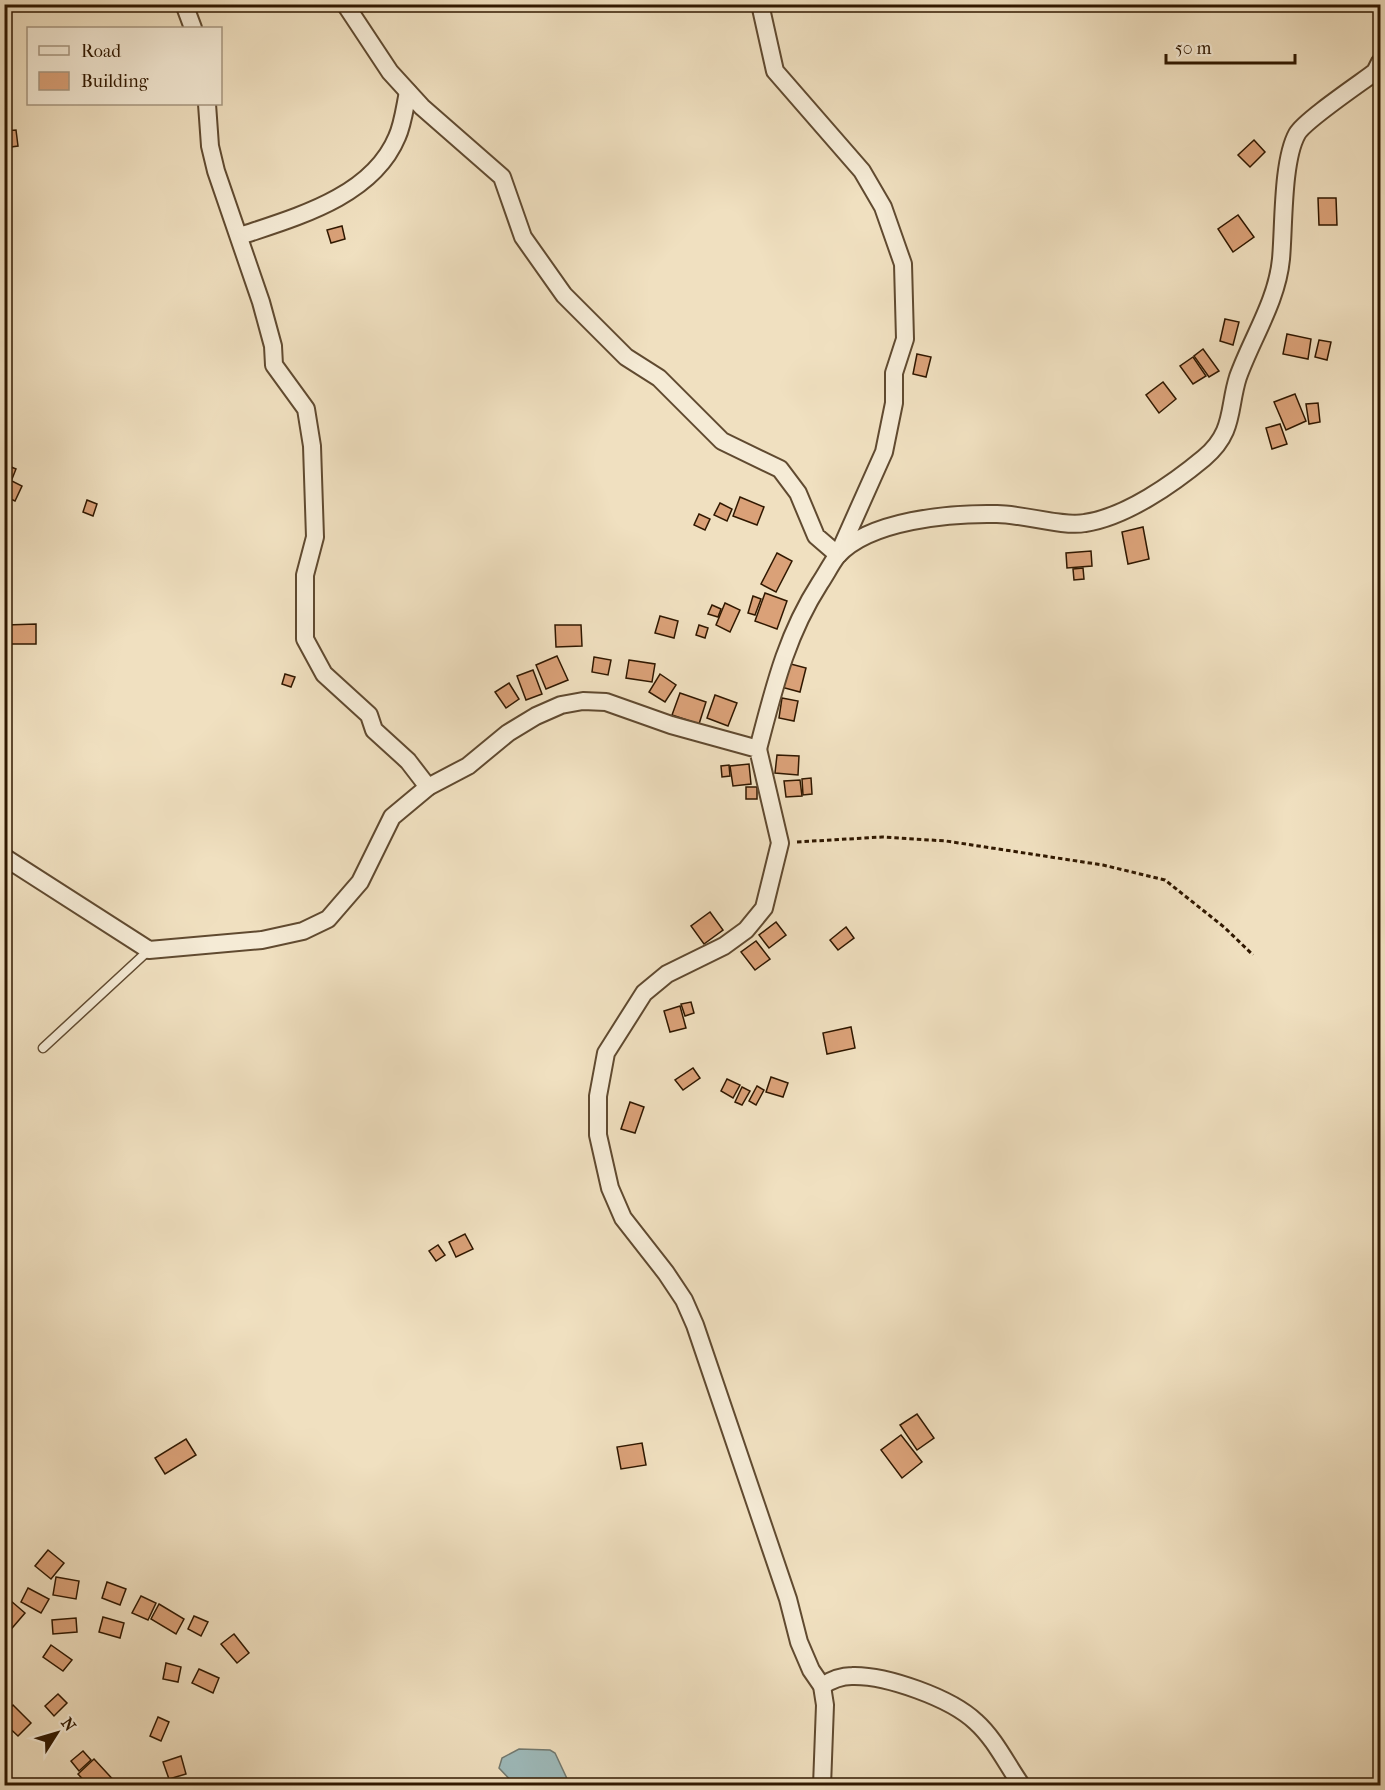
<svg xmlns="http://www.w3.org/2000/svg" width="1385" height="1790" font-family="'IM FELL French Canon',serif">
	<rect width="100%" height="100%" fill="#f0e0c0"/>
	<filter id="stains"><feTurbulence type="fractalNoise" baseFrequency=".00333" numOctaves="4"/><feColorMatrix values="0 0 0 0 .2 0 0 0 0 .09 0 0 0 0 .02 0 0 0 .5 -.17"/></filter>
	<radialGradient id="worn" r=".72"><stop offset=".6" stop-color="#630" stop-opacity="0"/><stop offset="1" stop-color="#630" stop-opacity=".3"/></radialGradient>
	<path fill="#9ebbbc" stroke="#727a71" stroke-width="1.5" d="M 519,1749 L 550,1750 L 555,1753 L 570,1785 L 515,1785 L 499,1768 L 502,1758 Z"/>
	<g fill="#daa178" stroke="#301800" stroke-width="1.5">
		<path d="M 16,130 L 18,146 L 4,148 L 4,131 Z"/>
		<path d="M 1254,140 L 1265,152 L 1250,167 L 1238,155 Z"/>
		<rect x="4" y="163" width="3" height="23"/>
		<path d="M 1318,198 L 1336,198 L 1337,225 L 1319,225 Z"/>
		<path d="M 1238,215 L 1254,237 L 1233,252 L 1218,229 Z"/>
		<path d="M 342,226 L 345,239 L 331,243 L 327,230 Z"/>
		<path d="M 1225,319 L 1239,322 L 1233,345 L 1220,341 Z"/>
		<path d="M 1287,334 L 1311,339 L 1308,359 L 1283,354 Z"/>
		<path d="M 1319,340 L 1331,342 L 1327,360 L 1315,357 Z"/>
		<path d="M 1203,349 L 1219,371 L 1209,377 L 1194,356 Z"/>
		<path d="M 917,354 L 931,357 L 926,377 L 913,374 Z"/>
		<path d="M 1193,357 L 1206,376 L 1193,384 L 1180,366 Z"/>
		<path d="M 1163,382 L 1176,399 L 1159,413 L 1146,395 Z"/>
		<path d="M 1295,394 L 1306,421 L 1286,430 L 1274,402 Z"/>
		<path d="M 1318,403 L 1320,422 L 1309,424 L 1306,404 Z"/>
		<path d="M 1280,424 L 1287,444 L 1272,449 L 1266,428 Z"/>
		<path d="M 4,464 L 16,469 L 12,479 L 4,475 Z"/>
		<path d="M 4,477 L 22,486 L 15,501 L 4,496 Z"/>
		<path d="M 740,497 L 764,507 L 757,525 L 733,516 Z"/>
		<path d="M 87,500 L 97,504 L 93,516 L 83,512 Z"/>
		<path d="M 720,503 L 732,509 L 727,521 L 714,515 Z"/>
		<path d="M 699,514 L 710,519 L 705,530 L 694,525 Z"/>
		<path d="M 1143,527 L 1149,559 L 1128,564 L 1122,532 Z"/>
		<path d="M 1091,551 L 1092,566 L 1067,568 L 1066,553 Z"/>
		<path d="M 777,553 L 792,561 L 776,592 L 761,584 Z"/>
		<path d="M 1083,568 L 1084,579 L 1074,580 L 1073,569 Z"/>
		<path d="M 765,593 L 787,601 L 777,629 L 755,621 Z"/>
		<path d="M 753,596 L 761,599 L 755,615 L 748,613 Z"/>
		<path d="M 725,603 L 740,610 L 730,632 L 716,625 Z"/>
		<path d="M 712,605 L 721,609 L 718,617 L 708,614 Z"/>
		<path d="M 660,616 L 678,621 L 674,638 L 655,633 Z"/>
		<path d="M 36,624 L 36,644 L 6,644 L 6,625 Z"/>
		<path d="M 555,625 L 581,625 L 582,646 L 556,647 Z"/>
		<path d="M 699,625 L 708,628 L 705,638 L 696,635 Z"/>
		<path d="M 557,656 L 568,680 L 546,689 L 536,665 Z"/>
		<path d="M 594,657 L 611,660 L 608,675 L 592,672 Z"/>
		<path d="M 629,660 L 655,664 L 652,682 L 626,678 Z"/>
		<path d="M 787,663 L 806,668 L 800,692 L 781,687 Z"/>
		<path d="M 533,670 L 542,694 L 526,700 L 517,676 Z"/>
		<path d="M 285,674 L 295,677 L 291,687 L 282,684 Z"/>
		<path d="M 660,674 L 676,685 L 665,702 L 649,692 Z"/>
		<path d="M 509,683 L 519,699 L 506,708 L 495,692 Z"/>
		<path d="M 680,693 L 706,702 L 699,724 L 672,715 Z"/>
		<path d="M 715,695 L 737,703 L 728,726 L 707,718 Z"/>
		<path d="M 782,698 L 798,701 L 794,721 L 779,718 Z"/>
		<path d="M 777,755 L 799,756 L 798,775 L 775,773 Z"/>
		<path d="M 749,764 L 751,784 L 733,786 L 730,766 Z"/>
		<path d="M 729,765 L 730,776 L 722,777 L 721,766 Z"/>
		<path d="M 811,778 L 812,794 L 803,795 L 802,779 Z"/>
		<path d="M 800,780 L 802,796 L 786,797 L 784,781 Z"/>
		<rect x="746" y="787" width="11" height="12"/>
		<path d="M 710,912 L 723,930 L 704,944 L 691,926 Z"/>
		<path d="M 776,922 L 786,935 L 769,948 L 759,935 Z"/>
		<path d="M 846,927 L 854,938 L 838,950 L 830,940 Z"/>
		<path d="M 756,941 L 770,959 L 755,970 L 741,952 Z"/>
		<path d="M 691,1002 L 694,1013 L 685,1016 L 681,1004 Z"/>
		<path d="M 680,1006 L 686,1028 L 670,1032 L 664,1011 Z"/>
		<path d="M 851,1027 L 855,1048 L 827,1054 L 823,1033 Z"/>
		<path d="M 693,1068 L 700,1078 L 683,1090 L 675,1080 Z"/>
		<path d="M 771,1077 L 788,1083 L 783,1097 L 766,1092 Z"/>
		<path d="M 727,1079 L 740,1085 L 733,1098 L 721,1091 Z"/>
		<path d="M 757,1086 L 764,1090 L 756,1105 L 749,1101 Z"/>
		<path d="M 742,1087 L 750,1091 L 742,1105 L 735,1102 Z"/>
		<path d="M 630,1102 L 644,1107 L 635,1133 L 621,1129 Z"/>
		<path d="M 465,1234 L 473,1249 L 456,1257 L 449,1242 Z"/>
		<path d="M 438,1245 L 445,1255 L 436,1261 L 429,1251 Z"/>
		<path d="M 917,1414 L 934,1438 L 917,1450 L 900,1425 Z"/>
		<path d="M 901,1435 L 922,1462 L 902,1478 L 881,1450 Z"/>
		<path d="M 186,1439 L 196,1455 L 165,1474 L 155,1458 Z"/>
		<path d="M 642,1443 L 646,1465 L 621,1469 L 617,1447 Z"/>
		<path d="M 48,1550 L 64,1563 L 51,1579 L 35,1566 Z"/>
		<path d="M 56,1577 L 79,1581 L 76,1599 L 53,1595 Z"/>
		<path d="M 107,1582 L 126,1589 L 120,1605 L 102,1598 Z"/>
		<path d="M 28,1588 L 49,1599 L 41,1613 L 21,1602 Z"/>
		<path d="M 141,1596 L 156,1603 L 148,1620 L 132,1613 Z"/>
		<path d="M 11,1601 L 25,1613 L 7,1634 L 4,1632 L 4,1609 Z"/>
		<path d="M 159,1604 L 184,1619 L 176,1634 L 151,1619 Z"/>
		<path d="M 194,1616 L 208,1622 L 201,1636 L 188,1629 Z"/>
		<path d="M 103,1617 L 124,1623 L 120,1638 L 99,1632 Z"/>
		<path d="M 76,1618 L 77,1632 L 53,1634 L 52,1620 Z"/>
		<path d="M 234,1634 L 249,1653 L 237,1663 L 221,1644 Z"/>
		<path d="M 51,1645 L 72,1660 L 63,1671 L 43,1657 Z"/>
		<path d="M 166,1663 L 181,1667 L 178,1682 L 163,1679 Z"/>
		<path d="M 199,1669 L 219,1678 L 213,1693 L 192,1683 Z"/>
		<path d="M 58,1694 L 67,1703 L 54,1716 L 45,1706 Z"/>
		<path d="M 13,1705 L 31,1723 L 18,1736 L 4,1723 L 4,1714 Z"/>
		<path d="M 158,1717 L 169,1722 L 161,1741 L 150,1736 Z"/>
		<path d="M 83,1751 L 91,1760 L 79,1771 L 71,1761 Z"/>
		<path d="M 181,1756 L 186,1774 L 169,1779 L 163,1762 Z"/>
		<path d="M 94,1759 L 119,1786 L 89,1786 L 78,1774 Z"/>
	</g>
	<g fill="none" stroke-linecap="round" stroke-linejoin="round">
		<g stroke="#604a30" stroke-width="11">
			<path id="lane" d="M 43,1048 L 149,950"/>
		</g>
		<g stroke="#604a30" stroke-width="20">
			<g id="street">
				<path d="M 184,4 L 193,28"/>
				<path d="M 345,4 L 390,72 L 422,107 L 502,177 L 523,237 L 564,295 L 626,357 L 659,378 L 722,441 L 780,469 L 798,493 L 816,536 L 838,555 L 884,452 L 894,403 L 894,373 L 905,339 L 903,264 L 883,207 L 862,171 L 775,71 L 760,4"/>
				<path d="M 207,104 L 210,146 L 216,171 L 261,302 L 273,346 L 274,365 L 306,409 L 312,446 L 315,537 L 305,575 L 305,639 L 324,674 L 369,715 L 374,730 L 408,761 L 428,787"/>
				<path d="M 240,236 C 296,217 372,197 397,137 C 403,124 405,106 408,92"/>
				<path d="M 758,749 C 774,688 786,636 820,583 C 826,574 831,564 837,556 C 869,520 951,513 997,514 C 1022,514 1062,527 1085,523 C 1126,517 1174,483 1204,458 C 1235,432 1228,408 1238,377 C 1252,338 1277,301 1281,259 C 1284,227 1282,161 1297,134 C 1304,121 1359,84 1375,72 L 1380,62"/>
				<path d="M 4,857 L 149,950 L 262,940 L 303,931 L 328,919 L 360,882 L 392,817 L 428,787 L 468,766 L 508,733 L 536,716 L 561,705 L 583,701 L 606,702 L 671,725 L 758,749 L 780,843 L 764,908 L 746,930 L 724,946 L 667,974 L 644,993 L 606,1053 L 598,1096 L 598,1135 L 610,1188 L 623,1218 L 666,1273 L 684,1300 L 695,1325 L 788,1599 L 799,1642 L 811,1670 L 822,1686 L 825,1705 L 822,1786"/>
				<path d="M 822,1686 C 831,1680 841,1676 852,1676 C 886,1675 951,1698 976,1722 C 995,1739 1007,1765 1022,1786"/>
			</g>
		</g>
		<path stroke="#301800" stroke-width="3" stroke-dasharray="4.5 3" stroke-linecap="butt" d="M 797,842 L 882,837 L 946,841 L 1103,865 L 1165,880 L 1224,927 L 1253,955"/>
		<use href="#lane" stroke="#f5ebd6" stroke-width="8"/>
		<use href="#street" stroke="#f5ebd6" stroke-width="16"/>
	</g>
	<rect width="1385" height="1790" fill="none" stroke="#f0e0c0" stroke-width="24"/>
	<rect x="6" y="6" width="1373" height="1778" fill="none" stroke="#301800" stroke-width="3"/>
	<rect x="12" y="12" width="1361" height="1766" fill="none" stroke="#301800" stroke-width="1.5"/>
	<rect x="27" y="27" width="195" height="78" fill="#f5ebd6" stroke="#a69780" stroke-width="1.5"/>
	<rect x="39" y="46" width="30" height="9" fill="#f5ebd6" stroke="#a69780" stroke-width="1.5"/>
	<text x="81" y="57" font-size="18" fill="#301800">Road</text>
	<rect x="39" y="72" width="30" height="18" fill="#daa178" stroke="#a69780" stroke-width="1.5"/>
	<text x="81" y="87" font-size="18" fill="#301800">Building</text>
	<g transform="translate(57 1733) rotate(53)" stroke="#f5ebd6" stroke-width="4.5" paint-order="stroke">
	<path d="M0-4.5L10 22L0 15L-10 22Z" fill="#301800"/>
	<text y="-9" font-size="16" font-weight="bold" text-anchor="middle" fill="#301800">N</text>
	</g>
	<path d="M1166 54v9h129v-9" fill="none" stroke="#301800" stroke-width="3"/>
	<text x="1175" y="54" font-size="18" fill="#301800" stroke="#f5ebd6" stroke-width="4.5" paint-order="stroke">50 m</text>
	<rect width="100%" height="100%" filter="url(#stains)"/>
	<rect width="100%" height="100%" fill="url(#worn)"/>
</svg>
